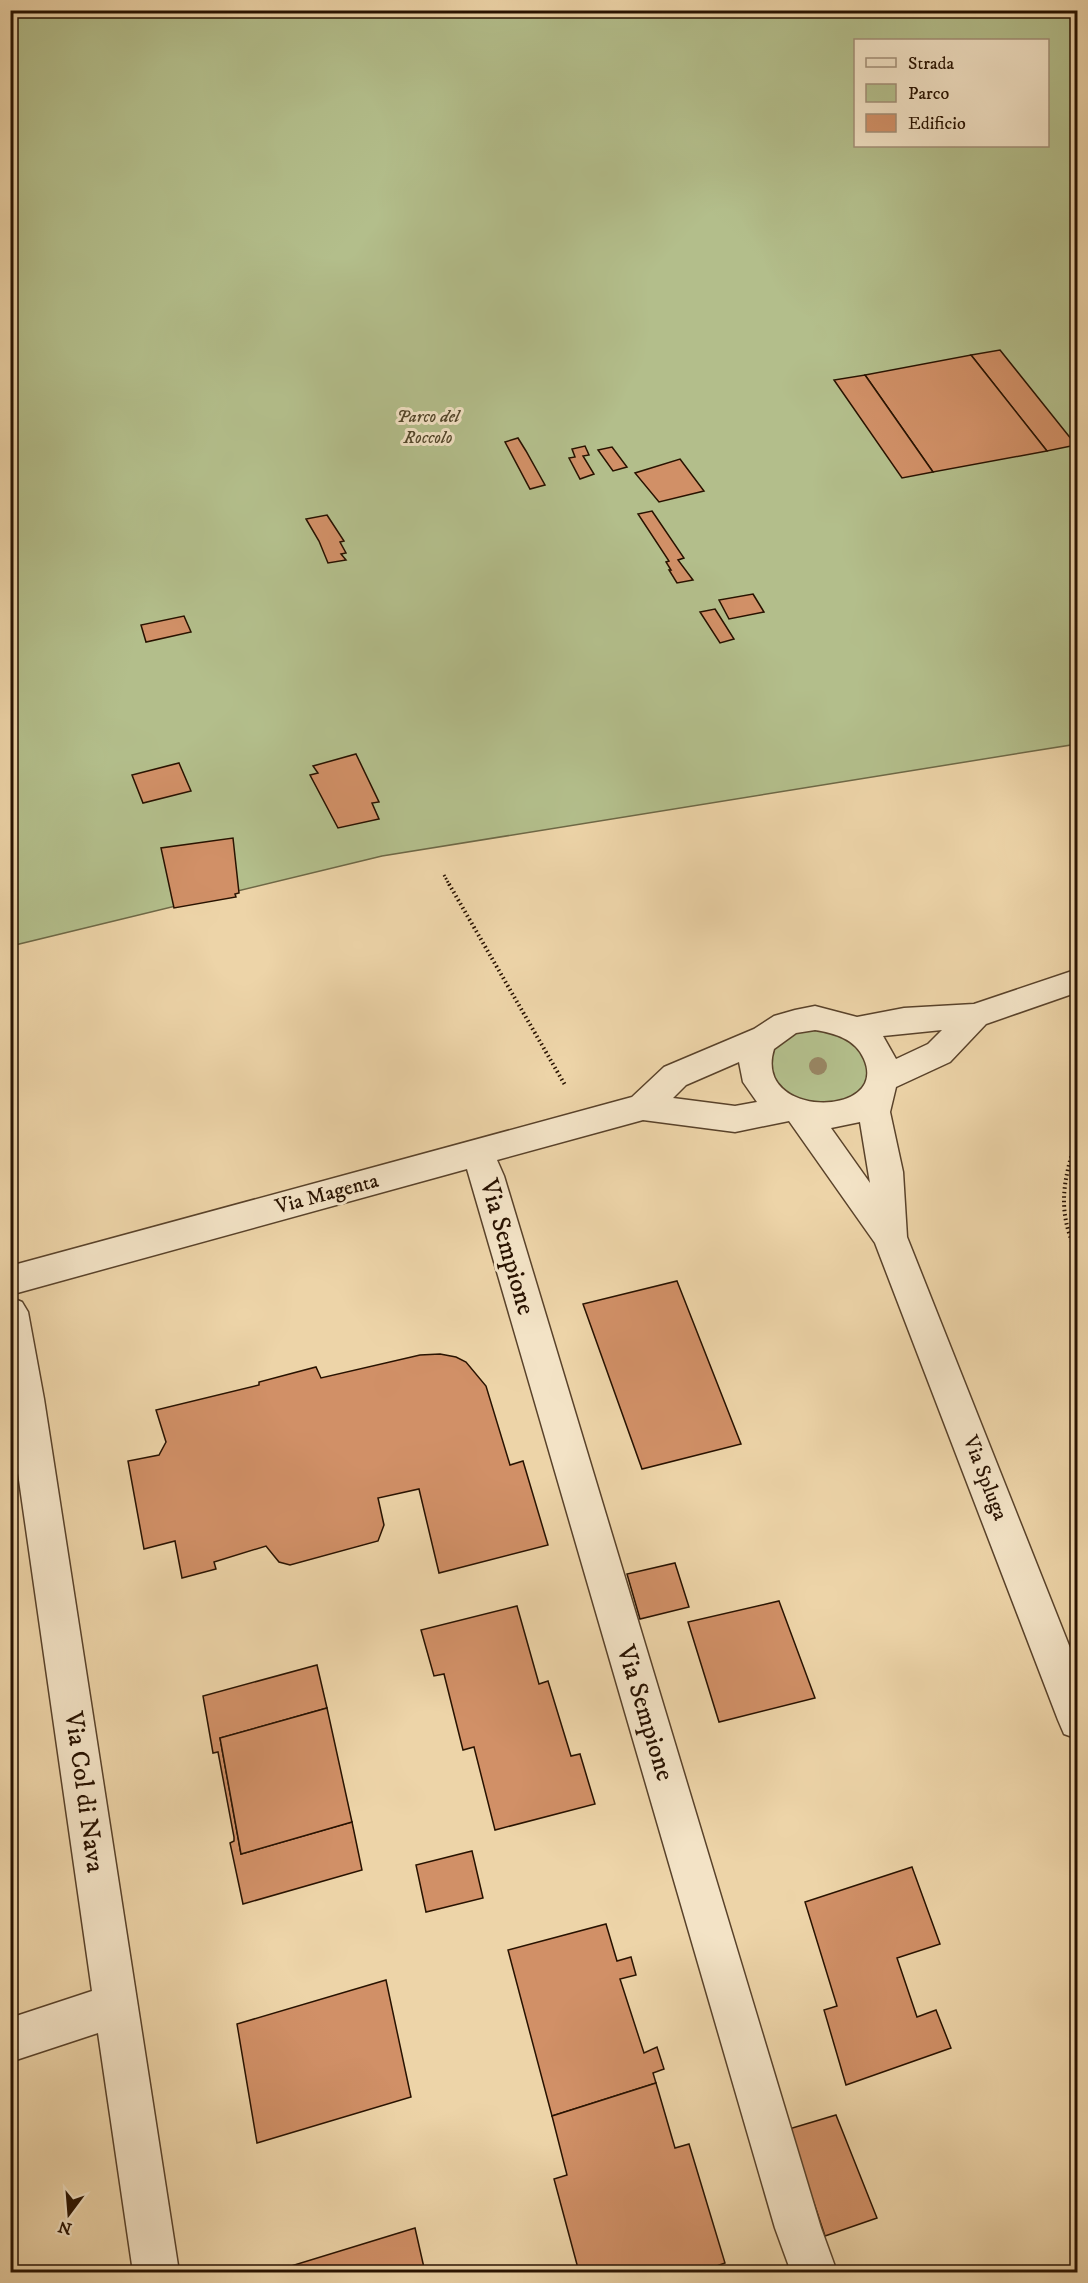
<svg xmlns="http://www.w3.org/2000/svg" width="1088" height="2283" font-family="'IM FELL DW Pica',serif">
	<rect width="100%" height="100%" fill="#edd4a8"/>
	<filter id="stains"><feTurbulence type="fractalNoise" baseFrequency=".00333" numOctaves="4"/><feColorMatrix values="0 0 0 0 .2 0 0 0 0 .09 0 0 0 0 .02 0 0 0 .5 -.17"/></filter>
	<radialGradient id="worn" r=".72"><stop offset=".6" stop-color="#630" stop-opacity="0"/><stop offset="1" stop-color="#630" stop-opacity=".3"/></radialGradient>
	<g fill="#b3be8b" stroke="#6e6846" stroke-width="1.5" fill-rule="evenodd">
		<path d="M 10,11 L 1077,11 L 1077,744 L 382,856 L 11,946 ZM 856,40 L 1048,40 L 1048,146 L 856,146 Z"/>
		<path d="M 812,1028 L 843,1034 L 865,1053 C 866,1060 868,1068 868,1076 C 866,1116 788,1108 774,1080 C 772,1077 772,1071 771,1067 C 767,1040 790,1035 812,1028 Z"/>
	</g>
	<g fill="#d19067" stroke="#281200" stroke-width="1.5">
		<path d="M 1000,350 L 1076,445 L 1047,451 L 971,355 Z"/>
		<path d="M 971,355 L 1047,451 L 933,472 L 865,375 Z"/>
		<path d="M 865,375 L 933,472 L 902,478 L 834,380 Z"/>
		<path d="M 518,438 L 526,451 L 545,485 L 530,489 L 505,442 Z"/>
		<path d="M 585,446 L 589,455 L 583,456 L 594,474 L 580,479 L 569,458 L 575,457 L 572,449 Z"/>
		<path d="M 612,447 L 627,467 L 613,471 L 598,450 Z"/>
		<path d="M 680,459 L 704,491 L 659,502 L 635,473 Z"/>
		<path d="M 652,511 L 684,558 L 678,560 L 693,580 L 677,583 L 669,570 L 671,570 L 666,562 L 669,561 L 638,514 Z"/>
		<path d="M 327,515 L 344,541 L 340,542 L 346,553 L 341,554 L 346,560 L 328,563 L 319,541 L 306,519 Z"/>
		<path d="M 753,594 L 764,612 L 729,619 L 719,600 Z"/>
		<path d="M 715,609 L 734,639 L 720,643 L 700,612 Z"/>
		<path d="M 184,616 L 191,632 L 146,642 L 141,625 Z"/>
		<path d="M 356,754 L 379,802 L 372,803 L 379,819 L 338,828 L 310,775 L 318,773 L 313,766 Z"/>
		<path d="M 179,763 L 191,791 L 143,803 L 132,775 Z"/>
		<path d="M 233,838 L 239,893 L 235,894 L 236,897 L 174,908 L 161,848 Z"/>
		<path d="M 677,1281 L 741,1444 L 642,1469 L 583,1304 Z"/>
		<path d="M 440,1354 L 456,1357 L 466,1362 L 486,1386 L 510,1465 L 523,1461 L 548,1545 L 439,1573 L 419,1489 L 378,1498 L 384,1525 L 378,1541 L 290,1565 L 279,1562 L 266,1546 L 214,1562 L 216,1569 L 182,1578 L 175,1541 L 144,1549 L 128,1461 L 159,1455 L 166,1442 L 156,1410 L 259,1385 L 259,1382 L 316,1367 L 321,1378 L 420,1355 Z"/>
		<path d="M 675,1563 L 689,1607 L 640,1619 L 627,1574 Z"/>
		<path d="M 779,1601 L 815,1698 L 719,1722 L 688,1622 Z"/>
		<path d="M 517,1606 L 539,1684 L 548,1681 L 571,1756 L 580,1754 L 595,1804 L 495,1830 L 474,1747 L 463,1750 L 444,1674 L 434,1676 L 421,1630 Z"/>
		<path d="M 317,1665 L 327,1708 L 220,1738 L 241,1854 L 352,1822 L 362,1870 L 243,1904 L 230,1843 L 234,1841 L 234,1837 L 218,1752 L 213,1753 L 203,1696 Z"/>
		<path d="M 327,1708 L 352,1822 L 241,1854 L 220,1738 Z"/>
		<path d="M 472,1851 L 483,1898 L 426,1912 L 416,1865 Z"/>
		<path d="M 912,1867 L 940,1944 L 897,1958 L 917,2017 L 936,2010 L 951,2048 L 846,2085 L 824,2010 L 837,2006 L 805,1902 Z"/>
		<path d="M 606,1924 L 617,1961 L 631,1957 L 636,1975 L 620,1979 L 644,2053 L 657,2047 L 664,2069 L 653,2073 L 656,2083 L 552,2116 L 508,1950 Z"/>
		<path d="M 386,1980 L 411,2097 L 257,2143 L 237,2024 Z"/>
		<path d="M 656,2083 L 675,2148 L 689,2144 L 725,2263 L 700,2272 L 595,2272 L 594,2268 L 579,2272 L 554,2179 L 567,2175 L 552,2116 Z"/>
		<path d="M 836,2115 L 877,2218 L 825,2236 L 789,2129 Z"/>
		<path d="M 415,2228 L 425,2272 L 292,2272 L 291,2266 Z"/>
	</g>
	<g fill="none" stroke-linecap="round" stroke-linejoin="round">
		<g stroke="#59422a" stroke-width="3">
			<g id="minor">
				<path d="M 1078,969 L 1078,992 L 986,1024 L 950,1062 L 896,1087 L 890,1112 L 903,1172 L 907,1237 L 1078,1668 L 1078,1739 L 1064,1734 L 1058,1720 L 875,1243 L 789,1121 L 735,1132 L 643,1120 L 497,1160 L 504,1176 L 821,2228 L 837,2272 L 791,2272 L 775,2228 L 467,1169 L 10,1295 L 10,1266 L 632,1097 L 664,1067 L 754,1029 L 774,1016 L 795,1010 L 815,1006 L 857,1017 L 904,1008 L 974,1004 ZM 815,1030 C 834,1033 856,1039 864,1059 C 890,1118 752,1119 774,1049 L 796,1033 ZM 942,1030 L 928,1044 L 896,1059 L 883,1036 ZM 739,1062 L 743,1082 L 757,1102 L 735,1106 L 673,1098 L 686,1085 ZM 860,1122 L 870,1183 L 831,1128 Z"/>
				<path d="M 10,1297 L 22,1302 L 28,1312 L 44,1399 L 179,2272 L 133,2272 L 98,2033 L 10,2062 L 10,2018 L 92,1991 L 10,1417 Z"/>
			</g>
		</g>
		<path stroke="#281200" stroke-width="3" stroke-dasharray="1.5 2" stroke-linecap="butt" d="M 444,875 L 450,886"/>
		<g stroke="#281200" stroke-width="4" stroke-dasharray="1.5 3" stroke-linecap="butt">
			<path d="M 449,884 L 565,1085"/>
			<path d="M 1078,1135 C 1063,1180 1056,1211 1078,1255"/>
		</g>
		<use href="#minor" fill="#f3e3c6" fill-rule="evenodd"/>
	</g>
	<circle fill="#988663" cx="818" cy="1066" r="9"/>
	<g text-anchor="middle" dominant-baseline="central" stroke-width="6" stroke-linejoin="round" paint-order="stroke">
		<g font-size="18" font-style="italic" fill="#52462a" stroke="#f3e3c6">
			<text x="428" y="417">Parco del<tspan x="428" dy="21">Roccolo</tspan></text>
		</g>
		<g font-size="21" fill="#281200" stroke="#f3e3c6">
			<text transform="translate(327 1194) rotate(-15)">Via Magenta</text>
			<text transform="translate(985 1478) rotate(69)">Via Spluga</text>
		</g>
		<g font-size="26" fill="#281200" stroke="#f3e3c6">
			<text transform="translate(507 1247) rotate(74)">Via Sempione</text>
			<text transform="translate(645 1713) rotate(73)">Via Sempione</text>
			<text transform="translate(84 1792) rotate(82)">Via Col di Nava</text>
		</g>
	</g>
	<rect width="1088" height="2283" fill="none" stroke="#edd4a8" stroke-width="36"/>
	<rect x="12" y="12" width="1064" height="2259" fill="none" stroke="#281200" stroke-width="3"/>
	<rect x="18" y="18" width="1052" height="2247" fill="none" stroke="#281200" stroke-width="1.5"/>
	<rect x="854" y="39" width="195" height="108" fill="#f3e3c6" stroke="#a28f77" stroke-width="1.5"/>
	<rect x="866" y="58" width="30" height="9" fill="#f3e3c6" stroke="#a28f77" stroke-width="1.5"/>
	<text x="908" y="69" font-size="18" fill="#281200">Strada</text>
	<rect x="866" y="84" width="30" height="18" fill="#b3be8b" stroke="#a28f77" stroke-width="1.5"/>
	<text x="908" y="99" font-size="18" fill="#281200">Parco</text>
	<rect x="866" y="114" width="30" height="18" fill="#d19067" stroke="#a28f77" stroke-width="1.5"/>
	<text x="908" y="129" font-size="18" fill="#281200">Edificio</text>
	<g transform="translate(69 2214) rotate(196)" stroke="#f3e3c6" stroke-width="4.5" paint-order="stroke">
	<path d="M0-4.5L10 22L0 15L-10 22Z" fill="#281200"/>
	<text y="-9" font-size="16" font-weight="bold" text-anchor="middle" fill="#281200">N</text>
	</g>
	<rect width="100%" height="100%" filter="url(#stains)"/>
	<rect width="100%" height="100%" fill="url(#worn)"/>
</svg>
